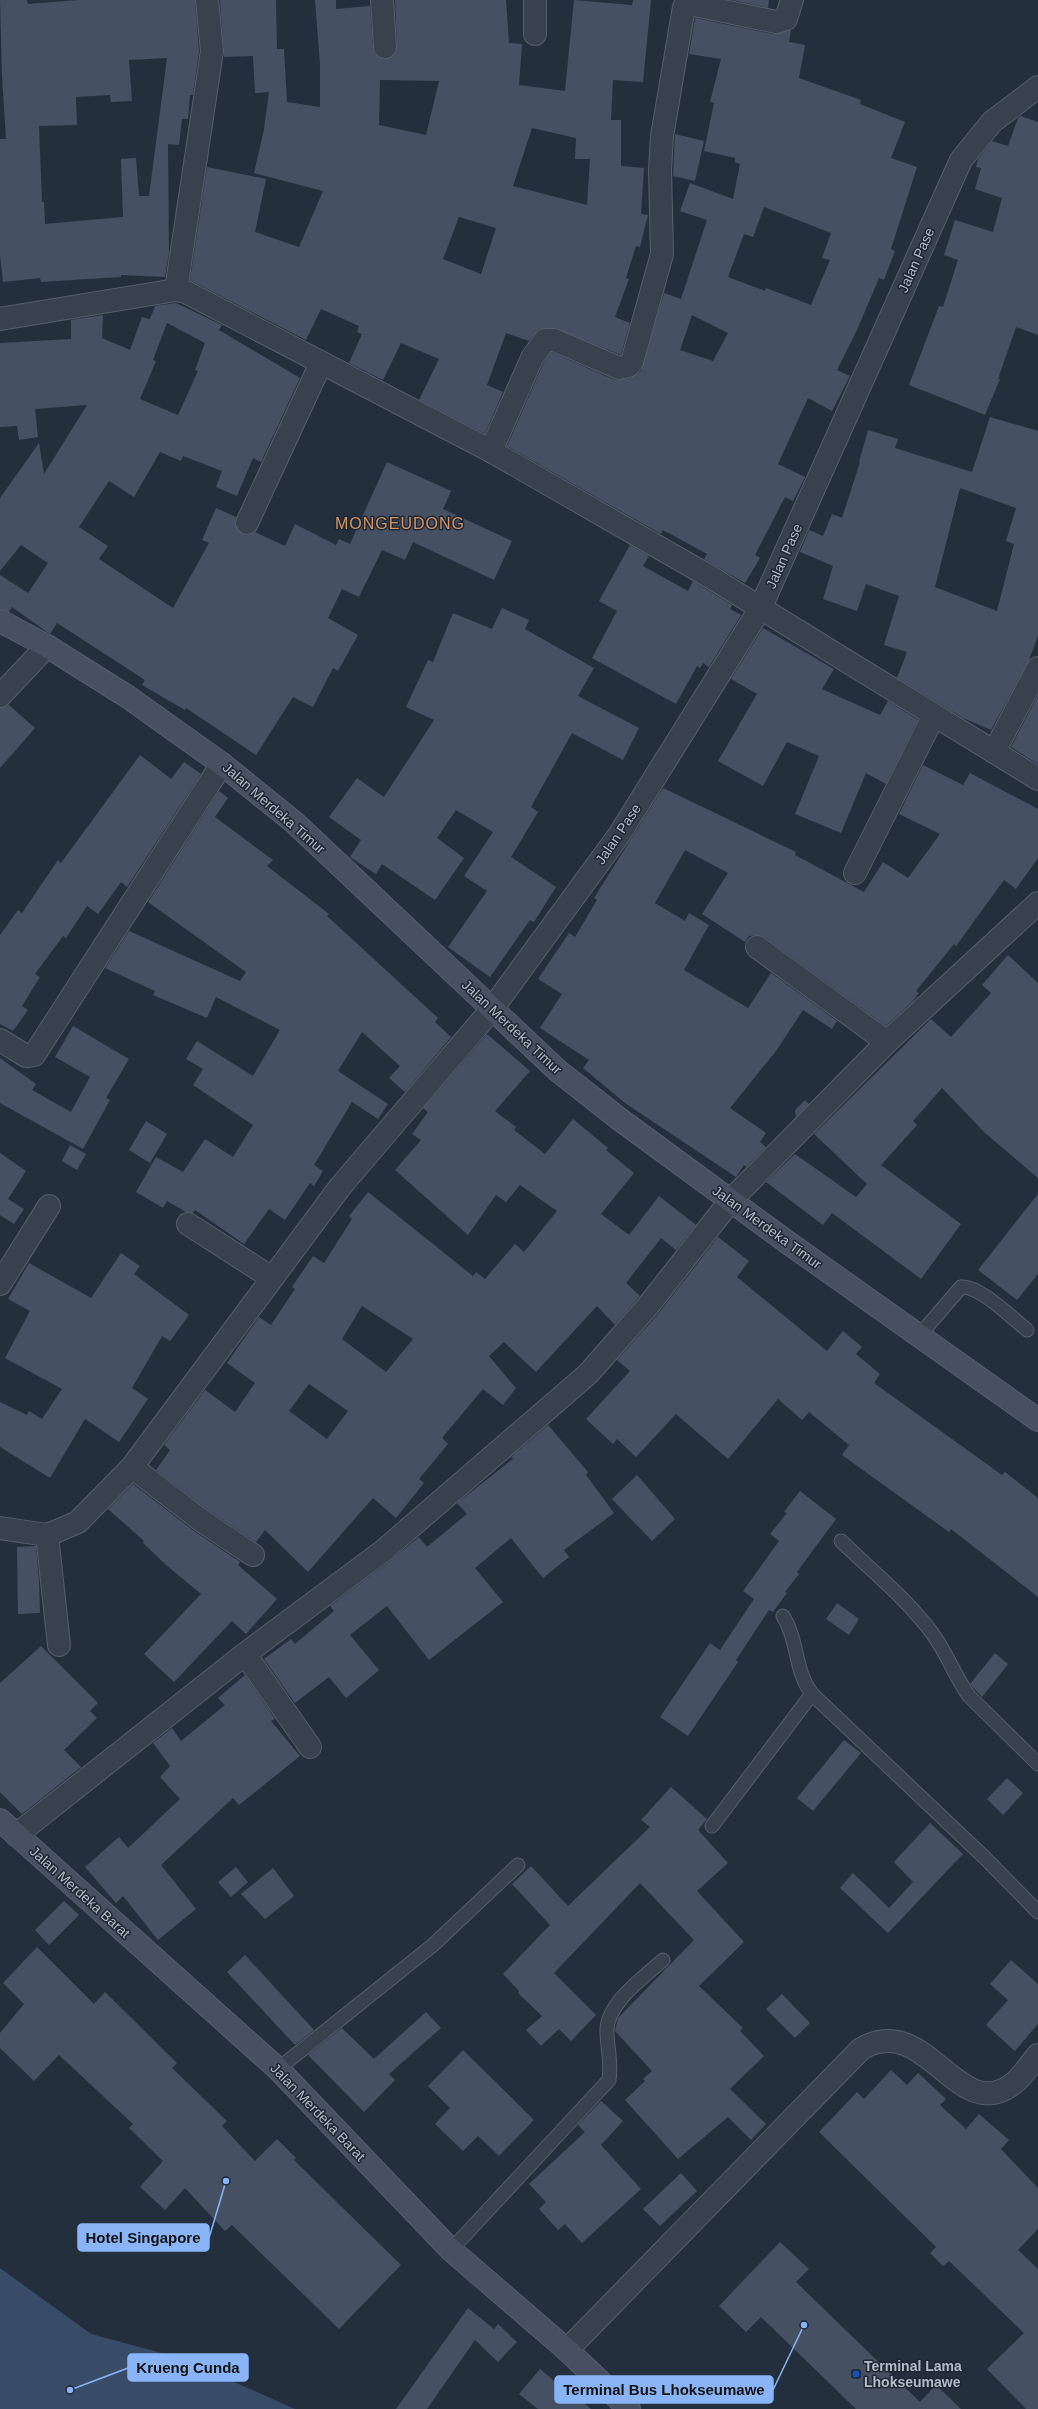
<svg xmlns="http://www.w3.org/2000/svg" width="1038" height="2409" font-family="Arial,sans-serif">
	<rect width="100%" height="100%" fill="#242f3e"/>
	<path fill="#394c67" d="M 0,2268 L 91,2334 L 180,2358 L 295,2409 L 0,2409 Z"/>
	<g fill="#455162" fill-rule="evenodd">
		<path d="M 0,0 L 27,0 L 28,4 L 78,0 L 195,0 L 199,51 L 193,95 L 190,95 L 188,119 L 182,119 L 179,145 L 168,144 L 169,252 L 165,277 L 121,275 L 121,277 L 41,282 L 40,278 L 3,282 L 0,255 L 0,139 L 6,139 L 2,76 ZM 167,58 L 149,196 L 139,196 L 136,158 L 121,159 L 123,217 L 45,224 L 44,202 L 42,202 L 39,126 L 77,125 L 76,97 L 110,95 L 111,102 L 132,101 L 129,60 Z"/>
		<path d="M 220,0 L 276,0 L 277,49 L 284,49 L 287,102 L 320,107 L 320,64 L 315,0 L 336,0 L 336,9 L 370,6 L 373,48 L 375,54 L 385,59 L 392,57 L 397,47 L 395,0 L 506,0 L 509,43 L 522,44 L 519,85 L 565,91 L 574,0 L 632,5 L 633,0 L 651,0 L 643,82 L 613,80 L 611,120 L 621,120 L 621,166 L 644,168 L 641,214 L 648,215 L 640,247 L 636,246 L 626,278 L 629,279 L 615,317 L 630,323 L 621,355 L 554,328 L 539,329 L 529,341 L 506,333 L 487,385 L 503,392 L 485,434 L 419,400 L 439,359 L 401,343 L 383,380 L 349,363 L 362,334 L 357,332 L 359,326 L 321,309 L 306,340 L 190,280 L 207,167 L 266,179 L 255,232 L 299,247 L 323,191 L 254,173 L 264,129 L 269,92 L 255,93 L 253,56 L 224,57 ZM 380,80 L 439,81 L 426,135 L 379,125 ZM 532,128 L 576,138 L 575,159 L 590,159 L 587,205 L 513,186 ZM 459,217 L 496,228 L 481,274 L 443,259 Z"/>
		<path d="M 732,0 L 769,0 L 768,8 Z"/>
		<path d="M 695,18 L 773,34 L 791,30 L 789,42 L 805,45 L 799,78 L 861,100 L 860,104 L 905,122 L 891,158 L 917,167 L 891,249 L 895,251 L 884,280 L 879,278 L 857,330 L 837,370 L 850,376 L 832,411 L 808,398 L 778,464 L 805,477 L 793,501 L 785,497 L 755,555 L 760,558 L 745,583 L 704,559 L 707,554 L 663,530 L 661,534 L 507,446 L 543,364 L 551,352 L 615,380 L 631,378 L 641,371 L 664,293 L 681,299 L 707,220 L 680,211 L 690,183 L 733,199 L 740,164 L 735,162 L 735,158 L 704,151 L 714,103 L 710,102 L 721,59 L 689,54 ZM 764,207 L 831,233 L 822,258 L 830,260 L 811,305 L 766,288 L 765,291 L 728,277 L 744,234 L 753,237 ZM 692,315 L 728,333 L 713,361 L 680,350 Z"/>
		<path d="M 1021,116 L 1038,122 L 1038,335 L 1016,327 L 998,379 L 1000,379 L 985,415 L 909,385 L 939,306 L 943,307 L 958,260 L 944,255 L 955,220 L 993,232 L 1002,198 L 975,189 L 981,168 L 976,167 L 978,159 L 992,141 L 1008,146 L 1018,118 Z"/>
		<path d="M 675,134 L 704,141 L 695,181 L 673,176 Z"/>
		<path d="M 176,303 L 222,325 L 219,330 L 300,378 L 261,462 L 253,458 L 237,496 L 216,487 L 222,471 L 183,456 L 181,461 L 160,452 L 134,497 L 109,481 L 79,527 L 108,546 L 99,559 L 173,608 L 209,543 L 202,540 L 216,508 L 236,517 L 235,525 L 242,534 L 249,535 L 255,532 L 285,546 L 295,524 L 336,545 L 339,539 L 350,544 L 387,462 L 451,491 L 443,509 L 512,541 L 494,580 L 413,542 L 405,560 L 382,550 L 359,597 L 342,589 L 328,618 L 358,635 L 338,671 L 333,668 L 313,707 L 293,697 L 256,755 L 186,708 L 185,710 L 142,685 L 145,680 L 57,623 L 50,634 L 12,607 L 9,612 L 0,609 L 0,575 L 28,593 L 48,563 L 21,545 L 0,571 L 0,498 L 39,443 L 44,474 L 87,405 L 35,409 L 38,437 L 19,440 L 17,426 L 0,427 L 0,343 L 71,339 L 71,320 L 103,315 L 102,338 L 130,350 L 142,317 L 150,319 L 155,306 ZM 167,323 L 205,343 L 195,370 L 198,371 L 178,415 L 140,399 L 156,361 L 153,360 Z"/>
		<path d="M 990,417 L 1038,431 L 1038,636 L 1029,660 L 991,730 L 963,718 L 897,678 L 907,652 L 884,645 L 899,596 L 866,584 L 857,611 L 823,599 L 833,566 L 800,552 L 809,530 L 823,536 L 832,514 L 842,518 L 860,462 L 859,462 L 868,430 L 898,439 L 895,448 L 972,472 ZM 960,488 L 1016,508 L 1006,541 L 1014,544 L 997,611 L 935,587 Z"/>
		<path d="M 630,545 L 649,556 L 643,566 L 688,591 L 693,581 L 732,605 L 730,609 L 741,615 L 709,667 L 703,663 L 700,668 L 697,666 L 676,704 L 592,658 L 617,611 L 599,601 Z"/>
		<path d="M 502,608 L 529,620 L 525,629 L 594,668 L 578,696 L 639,728 L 623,760 L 572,733 L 531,807 L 538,812 L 511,857 L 556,887 L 534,922 L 530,920 L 490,977 L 448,947 L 487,891 L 464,876 L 493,832 L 456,810 L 437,838 L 464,858 L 435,900 L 382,864 L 376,874 L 350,857 L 361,840 L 329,817 L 357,778 L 384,797 L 434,720 L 406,707 L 428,660 L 433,662 L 453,613 L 492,629 Z"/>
		<path d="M 763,628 L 834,669 L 822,689 L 880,715 L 888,701 L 918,720 L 886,784 L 866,773 L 841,833 L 795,814 L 819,756 L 787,742 L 763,786 L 718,761 L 757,694 L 731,679 Z"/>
		<path d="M 1038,695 L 1038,764 L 1011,747 Z"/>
		<path d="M 9,705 L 35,728 L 0,768 L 0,708 Z"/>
		<path d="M 140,755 L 171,779 L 184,762 L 201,774 L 127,887 L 121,882 L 98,914 L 87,906 L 66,938 L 63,936 L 35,974 L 40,977 L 22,1006 L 28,1010 L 13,1031 L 0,1024 L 0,935 L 18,910 L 22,913 L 58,860 L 61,863 Z"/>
		<path d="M 923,765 L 963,785 L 970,773 L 1038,809 L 1038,858 L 1016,889 L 1004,880 L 956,946 L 954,944 L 916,991 L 919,993 L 912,1002 L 886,1026 L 764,937 L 758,935 L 749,936 L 745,942 L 702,914 L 728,873 L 685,850 L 655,903 L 685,921 L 689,913 L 709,925 L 684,970 L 748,1008 L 771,973 L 837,1021 L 832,1029 L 803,1010 L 776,1051 L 730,1108 L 766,1133 L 760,1142 L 766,1147 L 746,1167 L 744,1165 L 736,1177 L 625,1103 L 583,1068 L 589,1060 L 540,1028 L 562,994 L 538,979 L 569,933 L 575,937 L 597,900 L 594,898 L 663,788 L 796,852 L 795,855 L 864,892 L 883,862 L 908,878 L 940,834 L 899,814 Z"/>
		<path d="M 219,791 L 228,798 L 215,817 L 273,860 L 267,866 L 329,914 L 327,916 L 438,1018 L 435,1022 L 451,1037 L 405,1092 L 389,1078 L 400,1066 L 362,1032 L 338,1071 L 388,1104 L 378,1119 L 352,1102 L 314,1165 L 323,1171 L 314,1186 L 310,1183 L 285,1220 L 269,1209 L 244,1244 L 195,1210 L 193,1213 L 186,1212 L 167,1201 L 163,1208 L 136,1192 L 156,1157 L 183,1172 L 205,1139 L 233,1157 L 253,1125 L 193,1085 L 203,1069 L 186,1059 L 197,1041 L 253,1076 L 280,1030 L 216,997 L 207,1018 L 153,995 L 155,991 L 105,968 L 129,931 L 240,981 L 246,972 L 148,902 Z"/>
		<path d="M 1008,955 L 1038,983 L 1038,1178 L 985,1133 L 942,1088 L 913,1121 L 917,1125 L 881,1165 L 961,1224 L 921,1279 L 832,1213 L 823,1225 L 766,1182 L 795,1154 L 856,1197 L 867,1184 L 814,1134 L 931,1019 L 951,1037 L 991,993 L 982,985 Z"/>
		<path d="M 73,1026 L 129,1059 L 106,1098 L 110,1100 L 83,1149 L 0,1103 L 0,1058 L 36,1084 L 32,1090 L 71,1112 L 90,1077 L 55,1057 Z"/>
		<path d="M 487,1034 L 530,1071 L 495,1111 L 516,1127 L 514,1130 L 545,1154 L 573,1119 L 608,1148 L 606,1150 L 634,1173 L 601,1214 L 629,1235 L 659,1196 L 696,1225 L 676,1250 L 661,1238 L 626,1283 L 640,1296 L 615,1325 L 597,1306 L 536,1372 L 504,1342 L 489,1356 L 516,1388 L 503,1405 L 483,1389 L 442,1438 L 448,1444 L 419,1479 L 424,1483 L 396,1518 L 373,1498 L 308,1572 L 265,1530 L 256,1542 L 209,1511 L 156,1470 L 170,1450 L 164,1445 L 205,1390 L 235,1412 L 255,1383 L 227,1363 L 259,1317 L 271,1325 L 295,1289 L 292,1287 L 313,1256 L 324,1263 L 352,1219 L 349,1216 L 368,1192 L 473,1276 L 476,1272 L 485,1279 L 515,1244 L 524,1252 L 557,1211 L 520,1185 L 506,1202 L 496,1195 L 468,1235 L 395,1170 L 421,1140 L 412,1134 L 428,1112 L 423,1108 ZM 362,1306 L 413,1339 L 386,1372 L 342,1339 ZM 309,1384 L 348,1411 L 327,1439 L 289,1411 Z"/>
		<path d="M 805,1100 L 809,1104 L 796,1117 L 795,1110 Z"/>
		<path d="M 146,1121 L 167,1134 L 150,1163 L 129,1150 Z"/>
		<path d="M 70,1145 L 86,1154 L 77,1170 L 62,1161 Z"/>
		<path d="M 0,1153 L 26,1171 L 8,1199 L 24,1209 L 14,1224 L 0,1215 Z"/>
		<path d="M 1038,1194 L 1038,1274 L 1017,1300 L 978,1270 Z"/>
		<path d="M 718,1237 L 749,1261 L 737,1277 L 827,1351 L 843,1331 L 862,1347 L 856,1354 L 880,1374 L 874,1383 L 1002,1475 L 1005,1472 L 1038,1498 L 1038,1597 L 951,1529 L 949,1532 L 842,1455 L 849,1445 L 809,1412 L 802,1420 L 778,1399 L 728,1459 L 676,1414 L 636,1457 L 617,1439 L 613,1444 L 586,1419 L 630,1371 L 617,1360 L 658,1314 Z"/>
		<path d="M 121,1253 L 140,1266 L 134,1274 L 189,1315 L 170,1341 L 162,1336 L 132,1388 L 148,1399 L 119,1442 L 85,1419 L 50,1478 L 0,1447 L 0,1402 L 27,1415 L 29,1411 L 42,1419 L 62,1389 L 5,1358 L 30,1311 L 8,1299 L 29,1263 L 91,1298 Z"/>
		<path d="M 548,1425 L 588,1472 L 586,1475 L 614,1513 L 564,1550 L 569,1557 L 543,1578 L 511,1538 L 475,1568 L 503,1602 L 429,1660 L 387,1606 L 350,1635 L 379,1670 L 346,1698 L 329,1677 L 295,1703 L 264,1659 L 291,1639 L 295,1644 L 334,1611 L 330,1606 L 390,1561 L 419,1537 L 427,1547 L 467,1514 L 457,1503 L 513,1459 L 511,1457 Z"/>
		<path d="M 637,1475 L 675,1519 L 652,1541 L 612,1499 Z"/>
		<path d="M 133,1484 L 194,1531 L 240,1562 L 238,1565 L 277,1599 L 246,1634 L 232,1621 L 174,1682 L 144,1654 L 201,1594 L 165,1564 L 143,1543 L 144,1541 L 108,1509 Z"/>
		<path d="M 800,1491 L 836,1519 L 797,1572 L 799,1574 L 785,1592 L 787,1593 L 773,1612 L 769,1610 L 736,1660 L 738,1662 L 688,1736 L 660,1717 L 710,1643 L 720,1650 L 754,1599 L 743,1591 L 779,1541 L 770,1534 L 787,1513 L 784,1512 Z"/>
		<path d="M 36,1546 L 39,1581 L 40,1613 L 18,1614 L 17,1547 Z"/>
		<path d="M 837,1603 L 859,1619 L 849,1635 L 826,1619 Z"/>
		<path d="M 41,1646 L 98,1703 L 90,1711 L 97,1718 L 64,1750 L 81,1767 L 22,1814 L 0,1792 L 0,1683 Z"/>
		<path d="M 995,1653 L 1008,1664 L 982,1697 L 970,1684 Z"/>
		<path d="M 245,1675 L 275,1719 L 271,1721 L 300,1756 L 239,1805 L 233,1798 L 161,1865 L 196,1909 L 158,1940 L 123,1896 L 116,1903 L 85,1867 L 119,1837 L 128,1848 L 180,1799 L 160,1777 L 170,1766 L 153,1743 L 172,1728 L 181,1741 L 225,1705 L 218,1698 Z"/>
		<path d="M 844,1740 L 861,1753 L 813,1811 L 797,1798 Z"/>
		<path d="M 1007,1778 L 1023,1793 L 1003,1815 L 987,1799 Z"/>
		<path d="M 671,1787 L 707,1819 L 698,1830 L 728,1863 L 697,1891 L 744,1942 L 699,1986 L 743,2028 L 740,2031 L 764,2056 L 730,2089 L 766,2124 L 751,2140 L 728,2117 L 678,2159 L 625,2100 L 645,2081 L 643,2079 L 652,2071 L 615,2031 L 618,2018 L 694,1940 L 640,1883 L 554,1973 L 596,2015 L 571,2041 L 559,2029 L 541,2046 L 526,2030 L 542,2016 L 518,1993 L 519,1991 L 503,1974 L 550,1925 L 512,1884 L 531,1866 L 568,1906 L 650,1827 L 641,1820 Z"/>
		<path d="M 930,1823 L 963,1854 L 888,1933 L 840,1888 L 853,1873 L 889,1908 L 913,1882 L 894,1862 Z"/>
		<path d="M 236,1867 L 248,1882 L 231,1897 L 218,1882 Z"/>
		<path d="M 273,1868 L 294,1896 L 265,1919 L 241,1894 Z"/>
		<path d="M 64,1901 L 79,1915 L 49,1945 L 35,1930 Z"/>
		<path d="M 37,1947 L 94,2004 L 105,1992 L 177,2063 L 172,2068 L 227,2121 L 222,2126 L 255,2161 L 277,2139 L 296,2158 L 294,2160 L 401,2265 L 339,2329 L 232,2225 L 225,2231 L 185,2188 L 165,2210 L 140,2187 L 163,2161 L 129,2128 L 133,2124 L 59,2055 L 34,2081 L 0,2048 L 0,2033 L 24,2004 L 3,1983 Z"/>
		<path d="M 245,1955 L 314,2030 L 295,2045 L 227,1972 Z"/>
		<path d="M 1011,1960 L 1038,1984 L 1038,2024 L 1015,2051 L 986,2025 L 1008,2000 L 990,1984 Z"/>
		<path d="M 782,1994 L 810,2023 L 795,2038 L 766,2009 Z"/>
		<path d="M 426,2012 L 441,2028 L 389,2074 L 395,2080 L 364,2112 L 308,2055 L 342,2028 L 374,2059 Z"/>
		<path d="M 463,2050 L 534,2120 L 499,2156 L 478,2136 L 463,2151 L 435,2124 L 450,2108 L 428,2086 Z"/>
		<path d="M 891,2070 L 907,2085 L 918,2073 L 946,2099 L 940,2105 L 966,2129 L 979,2114 L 1009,2140 L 1001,2149 L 1038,2188 L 1038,2229 L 1018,2250 L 1038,2269 L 1038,2409 L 1026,2409 L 987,2369 L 1024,2333 L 949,2261 L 943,2266 L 930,2253 L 936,2247 L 819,2132 L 857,2092 L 864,2099 Z"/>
		<path d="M 601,2101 L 623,2121 L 601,2145 L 641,2189 L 582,2243 L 565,2224 L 558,2230 L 539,2209 L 546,2202 L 529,2184 L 585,2132 L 578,2125 Z"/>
		<path d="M 681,2173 L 697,2191 L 660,2226 L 643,2209 Z"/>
		<path d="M 780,2242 L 809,2269 L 796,2282 L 920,2402 L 936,2385 L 961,2409 L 856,2409 L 761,2317 L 746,2332 L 719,2306 Z"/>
		<path d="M 468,2308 L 494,2329 L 498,2324 L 517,2342 L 498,2362 L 475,2340 L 427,2409 L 396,2409 Z"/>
		<path d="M 540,2369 L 560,2386 L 563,2384 L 591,2409 L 538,2409 L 519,2394 Z"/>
	</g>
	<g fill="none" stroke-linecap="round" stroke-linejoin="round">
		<g stroke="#565f6c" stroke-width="15">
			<g id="lane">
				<path d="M 919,1336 L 961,1287 C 979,1285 1012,1318 1027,1330"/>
				<path d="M 841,1541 C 872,1571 907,1599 932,1633 C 947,1653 955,1677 969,1696 L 1038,1764"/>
				<path d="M 783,1616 C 799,1642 794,1670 812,1694 L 984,1857 L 1038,1912"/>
				<path d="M 712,1826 L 812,1694"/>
				<path d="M 278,2069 L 433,1945 L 518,1865"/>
				<path d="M 451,2250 L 609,2080 C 612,2063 607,2048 607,2031 C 606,2004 644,1977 663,1960"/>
			</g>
		</g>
		<g stroke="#565f6c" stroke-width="24">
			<g id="street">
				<path d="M 382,0 L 385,47"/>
				<path d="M 535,34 L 535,0"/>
				<path d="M 176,290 L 212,51 L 207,0"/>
				<path d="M 0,319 L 176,290 L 186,292 L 491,451 L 712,578 L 1038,779"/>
				<path d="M 491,451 L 532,358 L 545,340 L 554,340 L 619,368 L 628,366 L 632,362 L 662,254 L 660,170 L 662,136 L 684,7 L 690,4 L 776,22 L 786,19 L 792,0"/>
				<path d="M 247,523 L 321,363"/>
				<path d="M 0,696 L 47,646"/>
				<path d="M 994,752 L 1038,668"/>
				<path d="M 855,873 L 934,715"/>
				<path d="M 757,947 L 887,1042"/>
				<path d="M 0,1040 L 26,1056 L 34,1055 L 222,764"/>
				<path d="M 188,1224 L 272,1278"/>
				<path d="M 0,1284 L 49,1206"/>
				<path d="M 132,1467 L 202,1521 L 253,1555"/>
				<path d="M 0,1528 L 47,1535 L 55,1532 L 78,1522 L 132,1467 L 340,1187 L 492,1009 L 619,835 L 760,609 L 961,160 L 992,122 L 1038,87"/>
				<path d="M 47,1535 L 59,1645"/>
				<path d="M 245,1654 L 310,1747"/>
				<path d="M 16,1835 L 245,1654 L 383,1551 L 588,1374 L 648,1306 L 731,1200 L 887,1042 L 1038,903"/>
				<path d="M 567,2350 L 861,2049 C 927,2010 958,2128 1014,2083 C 1023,2076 1030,2064 1038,2055"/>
			</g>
		</g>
		<g stroke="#565f6c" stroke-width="24">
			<g id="secondary">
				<path d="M 0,621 L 47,646 L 128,697 L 222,764 L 295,823 L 557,1070 L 618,1118 L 787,1242 L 1038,1420"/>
				<path d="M 0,1820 L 278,2069 L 451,2250 L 567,2350 L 629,2409"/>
			</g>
		</g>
		<use href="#lane" stroke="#38414e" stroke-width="13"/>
		<use href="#street" stroke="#38414e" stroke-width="22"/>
		<use href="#secondary" stroke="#465061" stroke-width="22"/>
	</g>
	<rect fill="#1a4fb4" stroke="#1d2633" stroke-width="1.5" x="852" y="2370" width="8" height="8" rx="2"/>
	<g text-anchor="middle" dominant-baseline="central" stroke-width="3" stroke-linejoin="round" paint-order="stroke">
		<g font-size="14" fill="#b4bcc9" stroke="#1d2633">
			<text transform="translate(916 260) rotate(-66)">Jalan Pase</text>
			<text transform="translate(784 556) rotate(-66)">Jalan Pase</text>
			<text transform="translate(274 808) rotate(41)">Jalan Merdeka Timur</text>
			<text transform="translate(618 834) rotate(-56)">Jalan Pase</text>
			<text transform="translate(512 1027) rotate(43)">Jalan Merdeka Timur</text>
			<text transform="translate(767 1227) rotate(36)">Jalan Merdeka Timur</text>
			<text transform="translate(80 1892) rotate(42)">Jalan Merdeka Barat</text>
			<text transform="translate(318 2112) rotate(46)">Jalan Merdeka Barat</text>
		</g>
		<g font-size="14" font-weight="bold" fill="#b4bcc9" stroke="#1d2633" text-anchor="start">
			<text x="864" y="2366">Terminal Lama<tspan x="864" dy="16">Lhokseumawe</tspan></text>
		</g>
		<g font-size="16" letter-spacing="1" fill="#d59563" stroke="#1d2633">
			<text x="400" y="523">MONGEUDONG</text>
		</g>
	</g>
	<path fill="none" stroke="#8ab4f8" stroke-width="1.5" d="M226 2181L209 2238M70 2390L128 2368M804 2325L773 2390"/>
	<g fill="#8ab4f8" stroke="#1d2633" stroke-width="1.5">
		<circle cx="226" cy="2181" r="4"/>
		<circle cx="70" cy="2390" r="4"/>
		<circle cx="804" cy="2325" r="4"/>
	</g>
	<g fill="#8ab4f8" stroke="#8ab4f8" stroke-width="1.5">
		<rect x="78" y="2224" width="131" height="27" rx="4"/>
		<rect x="128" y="2354" width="120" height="27" rx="4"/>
		<rect x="555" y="2376" width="218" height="27" rx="4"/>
	</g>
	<g font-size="15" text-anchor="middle" font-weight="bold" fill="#111">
		<text x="143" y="2243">Hotel Singapore</text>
		<text x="188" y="2373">Krueng Cunda</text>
		<text x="664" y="2395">Terminal Bus Lhokseumawe</text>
	</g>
</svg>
